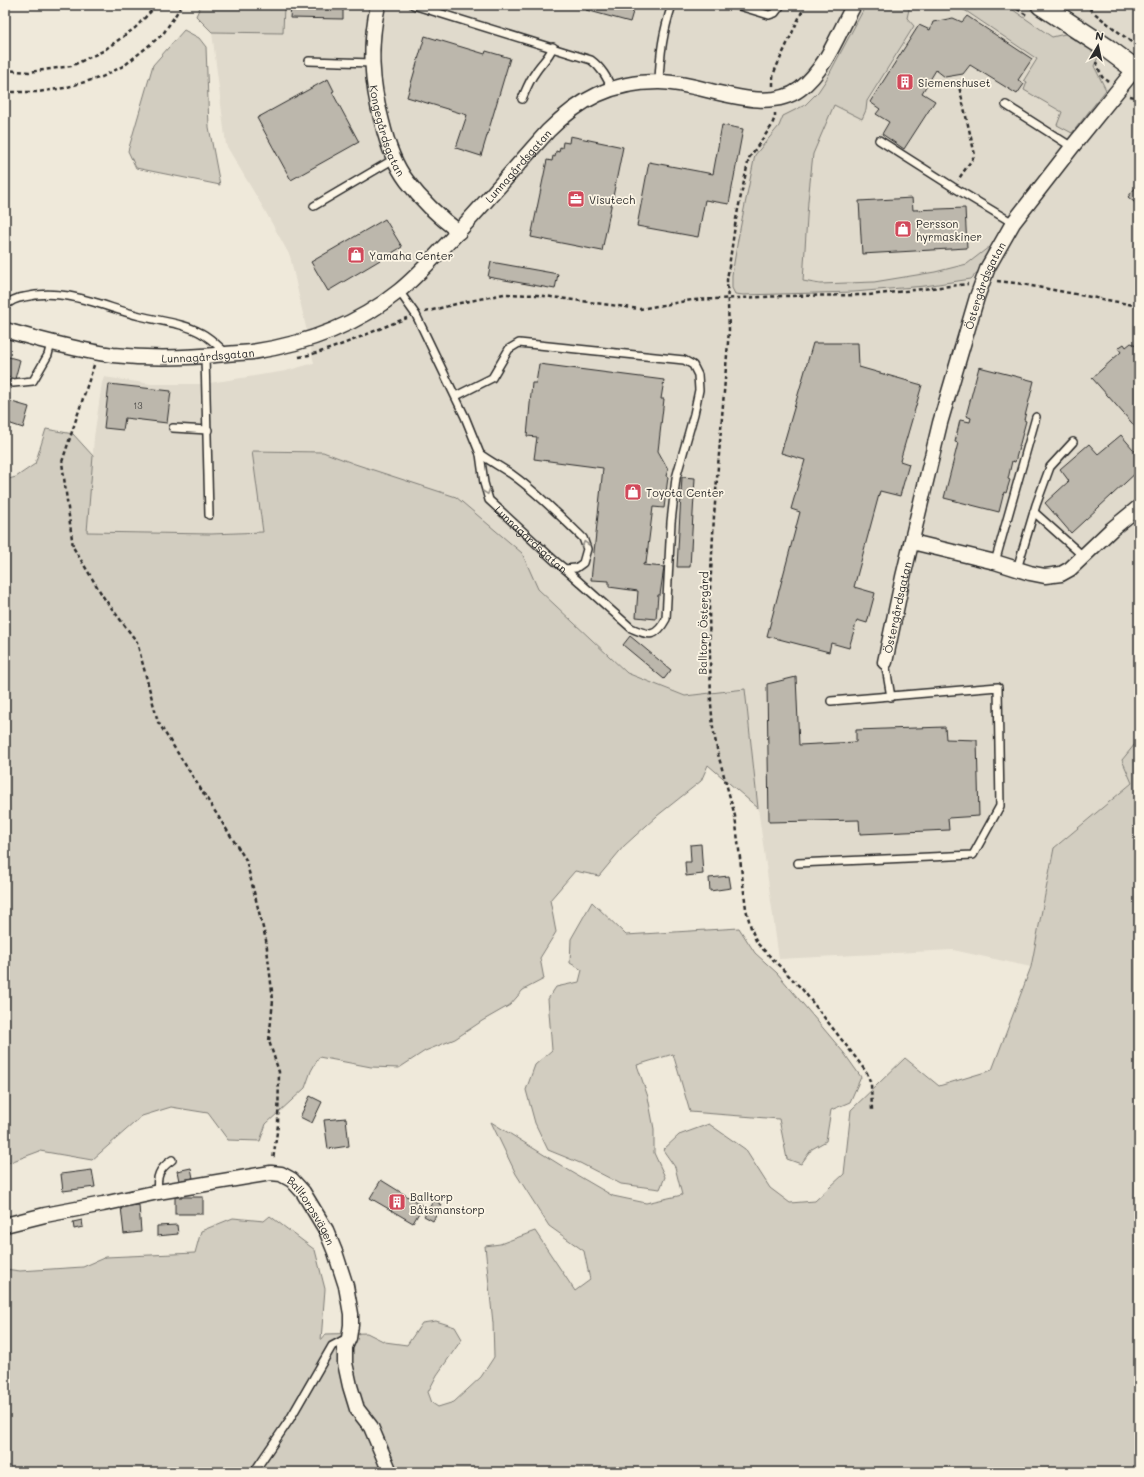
<svg xmlns="http://www.w3.org/2000/svg" width="1144" height="1477" font-family="Mali,sans-serif">
	<rect width="100%" height="100%" fill="#efe9da"/>
	<filter id="ink" filterUnits="userSpaceOnUse"><feTurbulence type="fractalNoise" baseFrequency=".025" numOctaves="2"/><feDisplacementMap in="SourceGraphic" scale="8" xChannelSelector="R" yChannelSelector="G"/><feConvolveMatrix kernelMatrix="1 2 1 2 8 2 1 2 1" color-interpolation-filters="sRGB"/></filter>
	<g filter="url(#ink)">
		<path fill="#e0dacc" d="M 284,5 L 1139,5 L 1139,739 L 1122,760 L 1132,783 L 1054,848 L 1031,967 L 953,950 L 779,959 L 758,808 L 745,689 L 685,696 L 627,673 L 538,589 L 522,553 L 355,464 L 323,452 L 252,451 L 263,532 L 211,534 L 87,532 L 94,437 L 102,383 L 104,377 L 151,384 L 203,384 L 286,371 L 314,363 L 290,256 L 264,209 L 226,145 L 212,32 L 283,33 Z"/>
		<g fill="#d2cdc0" stroke="#7e7c76">
			<path d="M 201,5 L 284,5 L 283,33 L 212,32 L 196,16 Z"/>
			<path d="M 866,5 L 910,5 L 907,18 L 914,26 L 867,101 L 866,110 L 862,119 L 834,105 L 813,154 L 808,201 L 803,281 L 820,284 L 874,282 L 935,272 L 967,264 L 989,247 L 984,265 L 971,279 L 925,286 L 854,292 L 743,295 L 735,294 L 732,288 L 732,275 L 738,239 L 755,155 L 779,126 L 783,116 L 805,105 L 818,92 L 826,80 Z"/>
			<path d="M 952,5 L 1006,5 L 1052,37 L 1065,34 L 1099,55 L 1094,66 L 1106,90 L 1072,133 L 1057,125 L 1062,112 L 1024,90 L 1027,82 L 1024,80 L 1037,59 L 966,11 Z"/>
			<path d="M 184,30 L 199,38 L 206,47 L 209,127 L 220,185 L 136,168 L 128,151 L 153,65 Z"/>
			<path d="M 46,429 L 73,434 L 93,456 L 87,532 L 211,534 L 263,532 L 252,451 L 323,452 L 355,464 L 456,497 L 522,553 L 538,589 L 627,673 L 685,696 L 745,689 L 758,808 L 708,765 L 701,781 L 657,816 L 624,846 L 599,876 L 575,871 L 550,900 L 556,932 L 540,958 L 544,979 L 523,990 L 510,1005 L 482,1021 L 455,1039 L 425,1051 L 399,1068 L 371,1067 L 319,1057 L 311,1071 L 305,1088 L 266,1124 L 260,1141 L 228,1140 L 208,1113 L 171,1107 L 142,1116 L 92,1160 L 40,1151 L 5,1164 L 5,480 L 16,477 L 35,464 Z"/>
			<path d="M 1139,739 L 1139,1472 L 5,1472 L 5,1269 L 20,1271 L 83,1267 L 106,1257 L 195,1253 L 201,1231 L 233,1218 L 264,1221 L 270,1216 L 315,1250 L 325,1289 L 321,1340 L 326,1334 L 367,1333 L 385,1342 L 407,1345 L 422,1323 L 436,1321 L 455,1327 L 462,1339 L 437,1375 L 428,1392 L 432,1403 L 438,1407 L 454,1402 L 481,1377 L 494,1357 L 493,1323 L 485,1246 L 500,1244 L 535,1231 L 575,1291 L 590,1280 L 584,1251 L 549,1226 L 516,1174 L 491,1122 L 570,1171 L 613,1196 L 646,1203 L 682,1195 L 675,1167 L 663,1150 L 679,1135 L 709,1124 L 745,1149 L 770,1188 L 790,1203 L 815,1201 L 844,1174 L 851,1110 L 905,1058 L 939,1086 L 992,1070 L 1031,967 L 1054,848 L 1132,783 L 1122,760 Z"/>
			<path d="M 592,902 L 626,935 L 739,928 L 755,953 L 777,973 L 844,1053 L 861,1077 L 850,1102 L 831,1110 L 826,1141 L 812,1149 L 801,1164 L 787,1159 L 779,1119 L 690,1112 L 673,1054 L 637,1065 L 648,1097 L 654,1129 L 654,1153 L 665,1177 L 660,1189 L 621,1184 L 580,1163 L 548,1150 L 535,1123 L 526,1090 L 535,1065 L 552,1050 L 548,999 L 556,987 L 579,982 L 582,970 L 570,963 L 571,939 Z"/>
		</g>
		<g fill="#bcb7ac" stroke="#2b2b2b">
			<path d="M 291,5 L 343,5 L 343,19 L 290,18 Z"/>
			<path d="M 588,5 L 635,5 L 630,22 L 586,10 Z"/>
			<path d="M 967,16 L 1032,59 L 1018,80 L 1024,84 L 1017,94 L 970,65 L 963,74 L 945,77 L 936,70 L 922,93 L 935,101 L 904,149 L 882,134 L 889,122 L 876,114 L 880,109 L 870,102 L 919,25 L 930,30 L 933,22 L 953,18 L 962,22 Z"/>
			<path d="M 425,36 L 485,54 L 486,51 L 510,58 L 481,156 L 456,148 L 467,115 L 407,97 Z"/>
			<path d="M 328,79 L 334,91 L 332,92 L 359,142 L 291,180 L 257,118 Z"/>
			<path d="M 722,125 L 743,129 L 729,204 L 705,200 L 698,237 L 637,226 L 649,162 L 713,174 Z"/>
			<path d="M 570,136 L 623,147 L 602,251 L 531,237 L 547,160 L 552,161 L 553,156 L 555,157 L 556,151 L 559,152 L 560,147 L 562,148 L 563,142 L 569,143 Z"/>
			<path d="M 1139,183 L 1139,206 L 1128,197 Z"/>
			<path d="M 912,198 L 913,210 L 965,208 L 967,248 L 862,254 L 859,201 Z"/>
			<path d="M 385,219 L 402,247 L 328,291 L 311,262 Z"/>
			<path d="M 491,262 L 558,274 L 555,289 L 488,277 Z"/>
			<path d="M 813,343 L 858,343 L 859,367 L 922,385 L 900,461 L 909,464 L 900,496 L 880,491 L 854,587 L 875,593 L 867,623 L 857,620 L 849,648 L 831,643 L 829,652 L 767,636 L 800,512 L 791,509 L 805,460 L 781,453 Z"/>
			<path d="M 1131,343 L 1139,346 L 1139,431 L 1092,378 L 1121,352 L 1118,348 L 1124,344 L 1126,347 Z"/>
			<path d="M 5,356 L 20,360 L 15,379 L 5,376 Z"/>
			<path d="M 539,364 L 664,380 L 661,399 L 664,399 L 658,451 L 668,469 L 666,476 L 668,477 L 664,508 L 653,507 L 646,563 L 643,564 L 643,565 L 664,567 L 660,595 L 658,595 L 656,619 L 636,617 L 638,591 L 609,587 L 609,581 L 591,580 L 603,468 L 534,459 L 537,437 L 527,436 L 532,383 L 536,383 Z"/>
			<path d="M 979,367 L 1034,381 L 1024,420 L 1026,421 L 1015,462 L 1012,461 L 1008,479 L 1010,480 L 1006,493 L 1004,492 L 999,512 L 944,498 L 958,443 L 955,442 L 960,420 L 970,422 L 971,418 L 966,416 Z"/>
			<path d="M 109,384 L 171,391 L 167,423 L 125,418 L 123,430 L 104,428 Z"/>
			<path d="M 5,400 L 29,407 L 23,428 L 5,422 Z"/>
			<path d="M 1121,435 L 1139,456 L 1139,470 L 1071,533 L 1045,503 L 1069,481 L 1060,469 L 1089,444 L 1098,454 Z"/>
			<path d="M 682,477 L 695,478 L 690,567 L 677,567 Z"/>
			<path d="M 630,636 L 671,670 L 664,679 L 623,645 Z"/>
			<path d="M 796,677 L 799,745 L 856,742 L 856,730 L 945,727 L 946,739 L 977,740 L 979,816 L 948,818 L 949,830 L 860,834 L 859,820 L 769,822 L 767,684 Z"/>
			<path d="M 701,844 L 703,874 L 686,876 L 685,862 L 691,862 L 690,845 Z"/>
			<path d="M 729,876 L 731,888 L 710,891 L 709,878 Z"/>
			<path d="M 310,1096 L 322,1102 L 312,1123 L 300,1117 Z"/>
			<path d="M 346,1118 L 349,1146 L 328,1149 L 324,1120 Z"/>
			<path d="M 191,1168 L 193,1178 L 179,1181 L 177,1171 Z"/>
			<path d="M 92,1170 L 95,1187 L 63,1191 L 61,1174 Z"/>
			<path d="M 381,1180 L 423,1206 L 413,1223 L 370,1198 Z"/>
			<rect x="175" y="1197" width="28" height="17"/>
			<path d="M 434,1200 L 442,1205 L 433,1221 L 424,1216 Z"/>
			<path d="M 139,1205 L 141,1232 L 124,1234 L 121,1207 Z"/>
			<path d="M 82,1220 L 83,1227 L 74,1229 L 73,1222 Z"/>
			<path d="M 177,1225 L 178,1234 L 157,1236 L 157,1226 Z"/>
		</g>
		<g fill="none" stroke-linecap="round" stroke-linejoin="round">
			<g stroke="#2b2b2b" stroke-width="10">
				<g id="lane">
					<path d="M 413,5 L 591,60 C 602,68 607,78 612,89"/>
					<path d="M 736,5 L 769,15 L 775,13 L 781,5"/>
					<path d="M 309,61 L 372,63"/>
					<path d="M 659,82 C 660,53 663,32 672,5"/>
					<path d="M 522,99 C 526,90 529,81 535,73 C 541,63 548,59 553,47"/>
					<path d="M 1006,105 L 1072,147"/>
					<path d="M 879,140 L 953,187 L 1013,223"/>
					<path d="M 314,206 L 394,159"/>
					<path id="s1" d="M 399,291 L 416,315 L 465,417 L 480,454 L 484,483 L 489,500 L 555,561 L 565,569 L 631,628 C 649,636 656,638 666,619 L 671,522 L 676,478 L 694,414 L 699,390 L 698,375 L 693,365 L 684,360 L 519,343 L 509,349 L 492,378 L 456,396"/>
					<path d="M 5,306 C 10,301 17,298 24,297 C 64,287 101,306 140,316 C 159,321 184,323 201,333 C 211,338 219,347 227,354"/>
					<path d="M 205,357 L 209,515"/>
					<path d="M 13,383 L 33,381 L 48,355 L 51,343"/>
					<path d="M 173,428 L 208,430"/>
					<path d="M 480,454 C 491,462 503,468 514,476 C 539,494 561,517 583,538 L 587,549 L 583,563 L 576,568 L 565,569"/>
					<path d="M 1034,512 L 1083,556"/>
					<path d="M 995,562 L 1036,417"/>
					<path d="M 1017,569 L 1036,505 L 1050,467 L 1073,442"/>
					<path d="M 885,662 L 891,697"/>
					<path d="M 798,863 L 973,855 L 1000,806 L 998,687 L 831,701"/>
					<path d="M 158,1192 C 156,1176 159,1169 172,1160"/>
					<path d="M 254,1472 L 290,1419 L 332,1346 L 347,1338"/>
				</g>
			</g>
			<g stroke="#2b2b2b" stroke-width="17">
				<g id="street">
					<path id="s2" d="M 378,5 C 369,46 371,82 382,122 C 387,143 394,164 407,181 C 422,201 439,217 459,232"/>
					<path id="s3" d="M 5,330 C 40,340 76,350 113,355 C 151,359 188,358 226,354 C 235,353 243,353 252,352 C 305,344 357,325 399,291 C 414,279 427,265 440,251 C 477,213 512,171 548,131 C 580,99 612,82 658,82 C 700,81 763,117 800,89 C 827,68 838,33 854,5"/>
					<path d="M 912,542 L 995,562 L 1030,573 L 1045,576 L 1061,574 L 1070,569 L 1112,529 L 1139,507"/>
					<path id="s4" d="M 885,662 L 903,577 L 940,423 L 977,297 L 988,267 L 1013,223 L 1072,147 L 1139,64"/>
					<path id="s5" d="M 5,1225 L 45,1215 L 103,1204 L 158,1192 L 271,1173 L 281,1174 L 292,1180 L 303,1192 L 326,1230 L 335,1252 L 346,1286 L 351,1314 L 351,1325 L 349,1338 L 345,1347 L 345,1363 L 350,1386 L 357,1409 L 371,1427 L 390,1472"/>
				</g>
			</g>
			<g stroke="#2b2b2b" stroke-width="22">
				<path id="secondary" d="M 1041,5 L 1108,49 L 1139,72"/>
			</g>
			<g stroke="#2b2b2b" stroke-width="2.5" stroke-dasharray="4 3" stroke-linecap="butt">
				<path d="M 1011,5 L 1028,16"/>
				<path d="M 1084,5 L 1139,48"/>
				<path d="M 1096,62 L 1102,77 L 1108,81"/>
				<path d="M 5,70 L 29,72 L 71,66 L 103,51 L 135,28 L 157,5"/>
				<path d="M 958,82 L 975,155 L 958,180"/>
				<path d="M 773,86 L 773,77 L 775,70 L 805,5"/>
				<path d="M 5,92 L 38,92 L 64,88 L 102,77 L 125,65 L 163,34 L 182,5"/>
				<path d="M 1130,96 L 1139,98"/>
				<path d="M 775,113 L 775,117 L 771,127 L 749,158 L 736,219 L 727,280 L 729,330 L 714,516 L 709,610 L 711,704 L 713,728 L 718,754 L 735,816 L 746,909 L 751,928 L 757,943 L 802,989 L 856,1058 L 867,1073 L 871,1084 L 872,1111"/>
				<path d="M 997,281 L 1016,283 L 1139,306"/>
				<path d="M 425,312 L 460,303 L 504,294 L 537,295 L 640,309 L 692,300 L 785,296 L 869,295 L 968,284"/>
				<path d="M 299,357 C 337,350 371,331 407,318"/>
				<path d="M 94,365 L 62,462 L 73,547 L 104,598 L 137,642 L 158,722 L 246,860 L 266,940 L 273,1000 L 269,1041 L 279,1072 L 278,1125 L 273,1160"/>
			</g>
			<use href="#lane" stroke="#fcf5e5" stroke-width="7"/>
			<use href="#street" stroke="#fcf5e5" stroke-width="14"/>
			<use href="#secondary" stroke="#fcf5e5" stroke-width="19"/>
		</g>
		<defs><path id="oneway-chevron" d="M-2-3.5L2.5 0L-2 3.5" fill="none" stroke-width="1.6" stroke-linecap="round" stroke-linejoin="round"/></defs>
		<g stroke="#949088">
			<use href="#oneway-chevron" transform="translate(487 492) rotate(71)"/>
			<use href="#oneway-chevron" transform="translate(585 544) rotate(-106)"/>
		</g>
	</g>
	<defs>
		<g id="building-square" transform="scale(0.9)"><rect x="-9" y="-9" width="18" height="18" rx="4" fill="#d1495b" stroke="#fcf5e5"/><path d="M-4-6H4V6H1V3H-1V6H-4ZM-2.5-4.3h1.7v1.8h-1.7ZM.8-4.3h1.7v1.8H.8ZM-2.5-1h1.7V.8h-1.7ZM.8-1h1.7V.8H.8Z" fill="#fff"/></g>
		<g id="office-square" transform="scale(0.9)"><rect x="-9" y="-9" width="18" height="18" rx="4" fill="#d1495b" stroke="#fcf5e5"/><path d="M-6-3h4V-5.5h4V-3h4V5H-6ZM-1-4.5V-3h2v-1.5ZM-6 0V1H6V0Z" fill="#fff"/></g>
		<g id="shop-square" transform="scale(0.9)"><rect x="-9" y="-9" width="18" height="18" rx="4" fill="#d1495b" stroke="#fcf5e5"/><path d="M-5-2.5h2.3a2.7 3.5 0 0 1 5.4 0H5L5.5 6h-11ZM-1.5-2.5h3a1.5 2.3 0 0 0-3 0Z" fill="#fff"/></g>
	</defs>
	<g fill-rule="evenodd">
		<use href="#building-square" x="905" y="82"/>
		<use href="#office-square" x="576" y="199"/>
		<use href="#shop-square" x="903" y="229"/>
		<use href="#shop-square" x="356" y="255"/>
		<use href="#shop-square" x="633" y="492"/>
		<use href="#building-square" x="397" y="1202"/>
	</g>
	<g text-anchor="middle" dominant-baseline="central" stroke-width="3.5" stroke-linejoin="round" paint-order="stroke">
		<g font-size="9" fill="#4f4e4b">
			<text x="138" y="405">13</text>
		</g>
		<g font-size="11" fill="#2b2b2b" stroke="#fcf5e5" text-anchor="start">
			<text x="918" y="82">Siemenshuset</text>
			<text x="589" y="199">Visutech</text>
			<text x="916" y="223">Persson<tspan x="916" dy="13">hyrmaskiner</tspan></text>
			<text x="369" y="255">Yamaha Center</text>
			<text x="646" y="492">Toyota Center</text>
			<text x="410" y="1196">Balltorp<tspan x="410" dy="13">Båtsmanstorp</tspan></text>
		</g>
		<g font-size="11" fill="#2b2b2b" stroke="#fcf5e5">
			<text stroke="none"><textPath href="#s2" startOffset="128">Kongegårdsgatan</textPath></text>
			<text stroke="none"><textPath href="#s3" startOffset="584">Lunnagårdsgatan</textPath></text>
			<text stroke="none"><textPath href="#s4" startOffset="390">Östergårdsgatan</textPath></text>
			<text stroke="none"><textPath href="#s3" startOffset="206">Lunnagårdsgatan</textPath></text>
			<text stroke="none"><textPath href="#s1" startOffset="287">Lunnagårdsgatan</textPath></text>
			<text stroke="none"><textPath href="#s4" startOffset="56">Östergårdsgatan</textPath></text>
			<text transform="translate(703 623) rotate(-89)">Balltorp Östergård</text>
			<text stroke="none"><textPath href="#s5" startOffset="330">Balltorpsvägen</textPath></text>
		</g>
	</g>
	<rect width="1144" height="1477" fill="none" stroke="#fcf5e5" stroke-width="20"/>
	<rect x="10" y="10" width="1124" height="1457" fill="none" stroke="#2b2b2b" stroke-width="1.5" filter="url(#ink)"/>
	<g transform="translate(1098 46) rotate(9)" stroke="#fcf5e5" stroke-width="3" paint-order="stroke">
	<path d="M0-3L7 15L0 10L-7 15Z" fill="#2b2b2b"/>
	<text y="-6" font-size="11" font-weight="bold" text-anchor="middle" fill="#2b2b2b">N</text>
	</g>
</svg>
